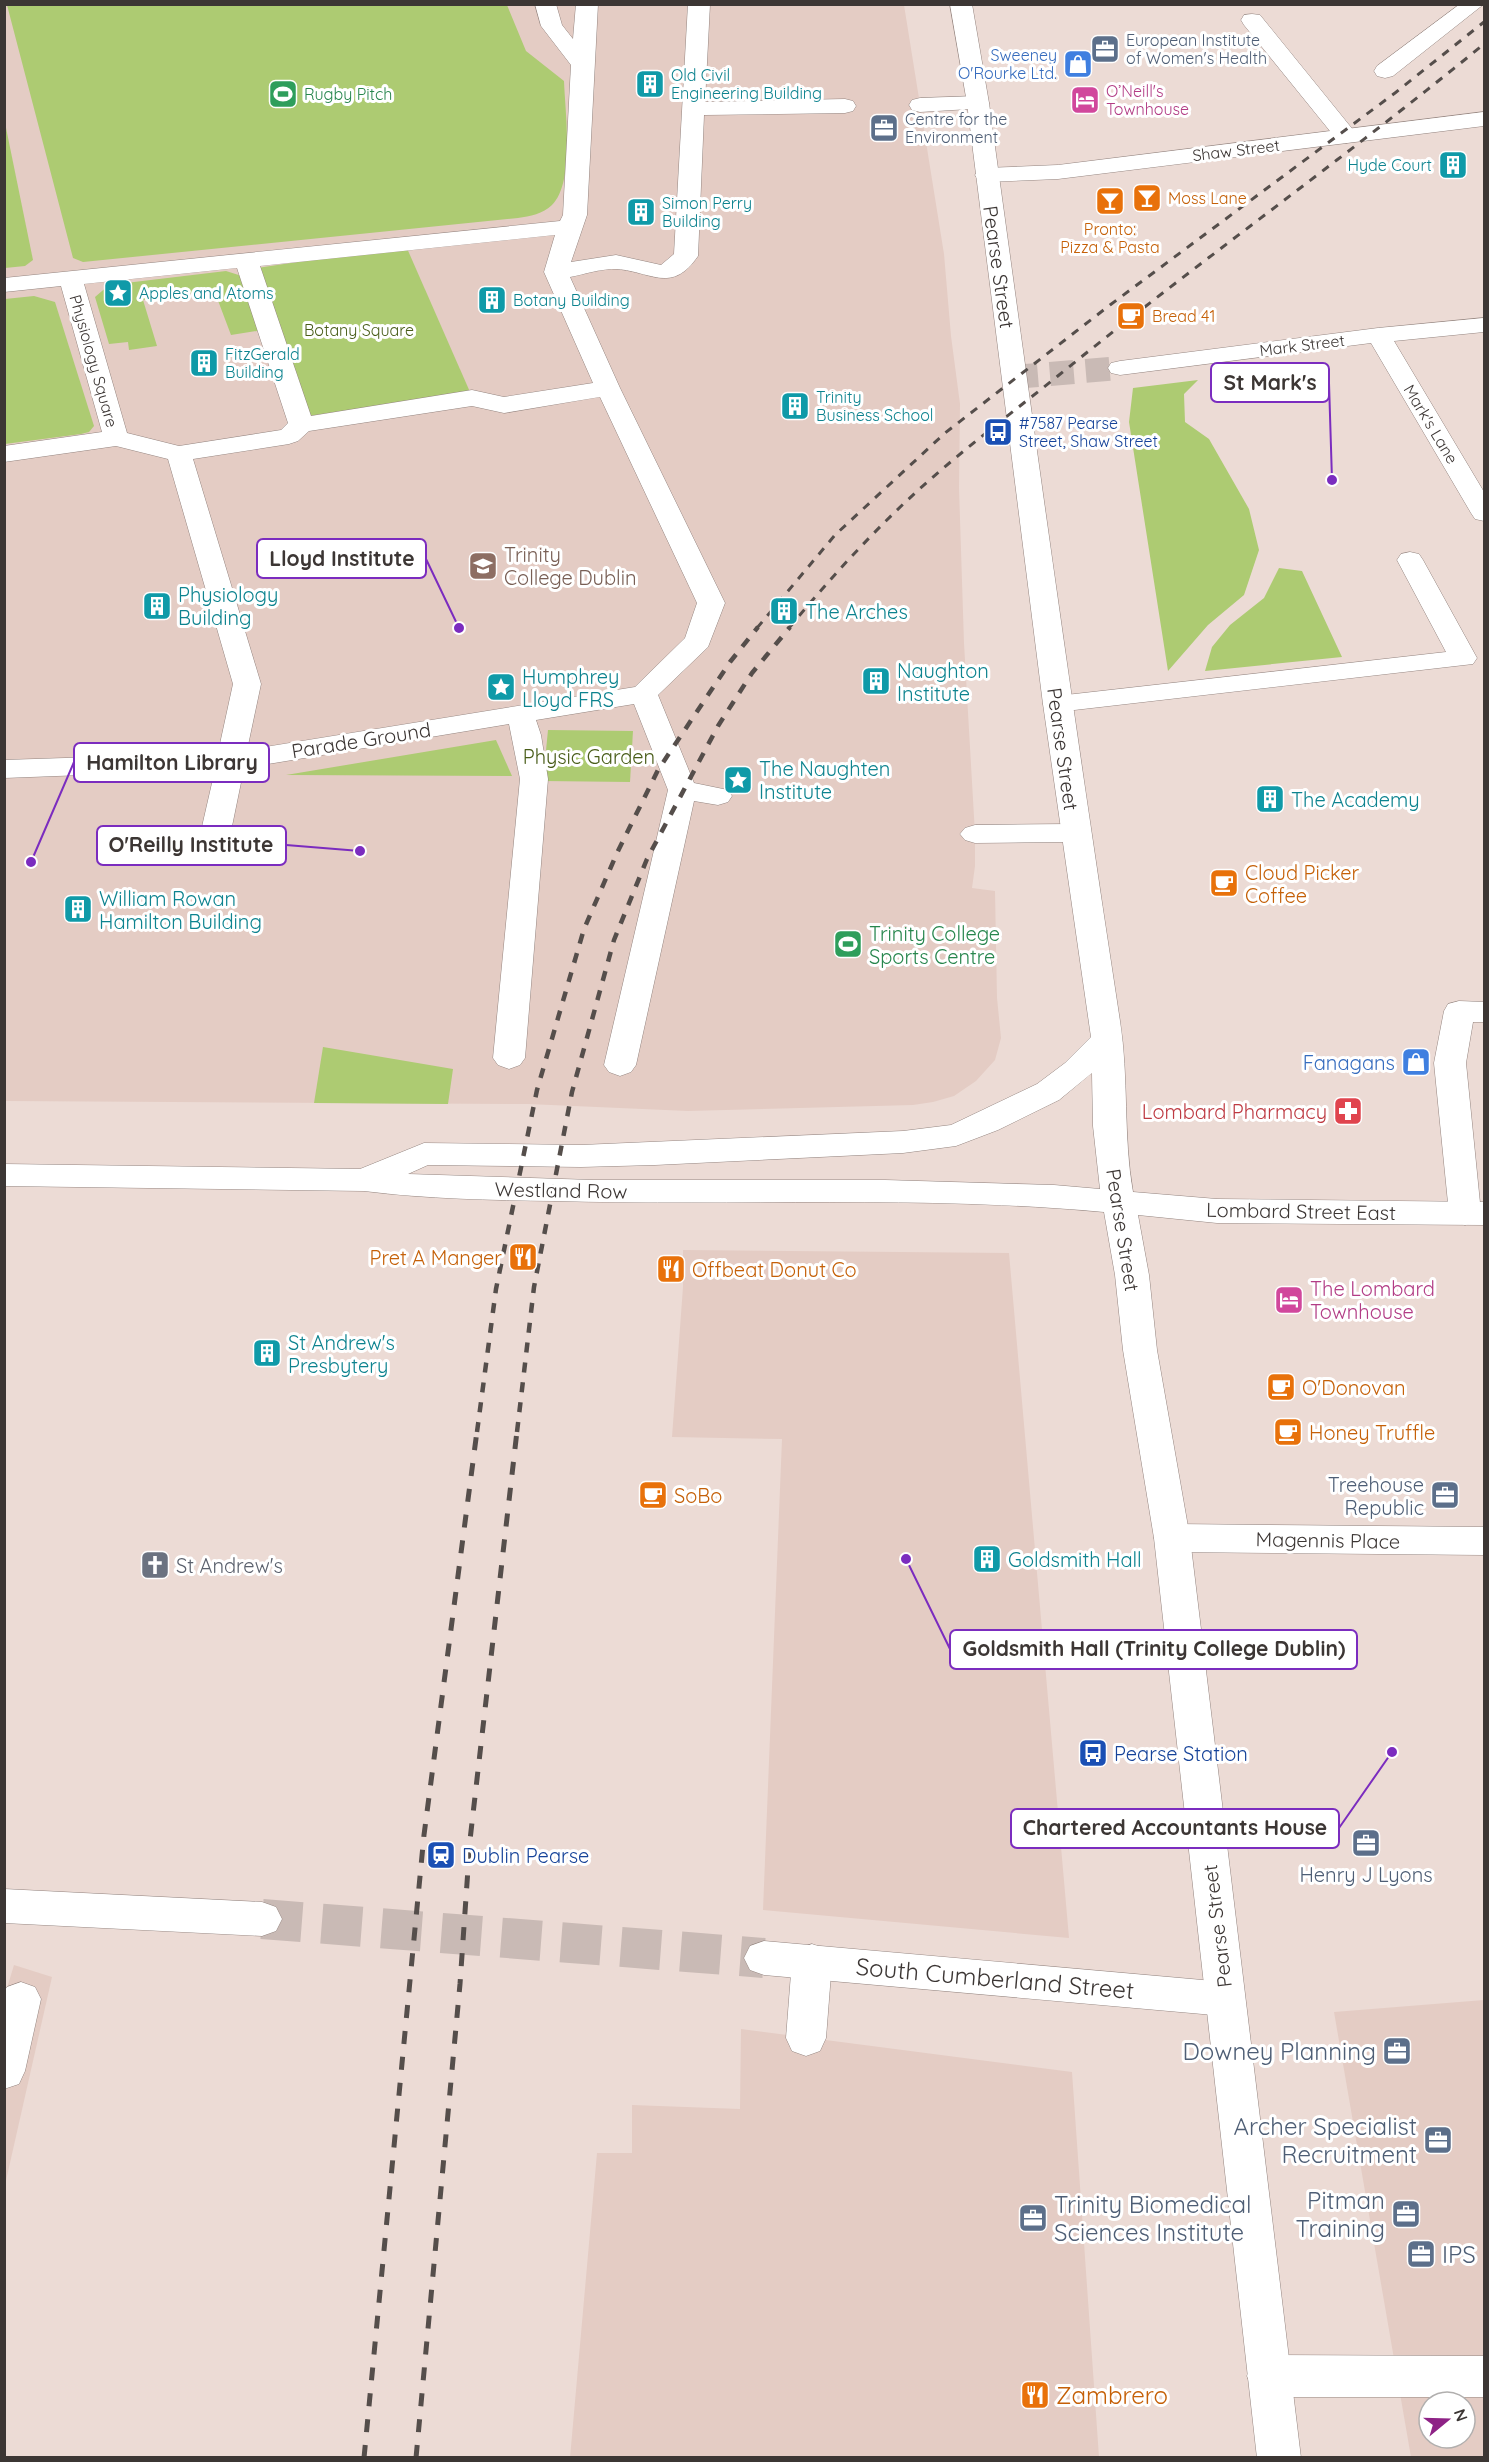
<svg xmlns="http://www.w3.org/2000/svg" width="1489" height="2462" font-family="Quicksand,sans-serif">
	<rect width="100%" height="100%" fill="#ecdbd5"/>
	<g fill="#e4ccc4" fill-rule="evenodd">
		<path d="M 5,5 L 904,5 L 944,254 L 951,336 L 960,404 L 959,488 L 964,643 L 975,834 L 975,866 L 972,888 L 995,891 L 997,998 L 1001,1038 L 995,1060 L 976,1081 L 954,1096 L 933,1102 L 913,1105 L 688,1111 L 528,1104 L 5,1101 Z"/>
		<path d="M 683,1250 L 1009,1253 L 1069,1938 L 763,1910 L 782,1439 L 672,1437 L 683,1287 Z"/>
		<path d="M 14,1965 L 52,1977 L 5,2185 L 4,1998 Z"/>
		<path d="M 1484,2000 L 1484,2457 L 1411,2457 L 1334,2012 ZM 1429,2402 L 1465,2402 L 1465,2438 L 1429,2438 Z"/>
		<path d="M 741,2029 L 1072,2072 L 1099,2457 L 570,2458 L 597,2153 L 632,2153 L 632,2105 L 740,2109 Z"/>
	</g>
	<g fill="#adcb72">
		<path d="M 7,5 L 507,5 L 526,51 L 564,81 C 565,111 575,183 552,205 C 543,214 530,216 518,218 L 83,262 L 73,258 Z"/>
		<path d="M 4,118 L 33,260 L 25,266 L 5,268 Z"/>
		<path d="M 406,246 L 470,392 L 309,416 L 257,268 Z"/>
		<path d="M 226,271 L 245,277 L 263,330 L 231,335 L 214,290 L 143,300 L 157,346 L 129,350 L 128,342 L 109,344 L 95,297 L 109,285 Z"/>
		<path d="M 34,296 L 55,302 L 94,426 L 89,432 L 81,434 L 5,444 L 5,299 Z"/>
		<path d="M 1198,380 L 1184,394 L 1185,422 L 1209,439 L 1249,509 L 1259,550 L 1244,595 L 1208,625 L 1168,671 L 1129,422 L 1133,388 Z"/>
		<path d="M 1279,568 L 1302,571 L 1342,657 L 1205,671 L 1212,647 L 1230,625 L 1264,598 Z"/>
		<path d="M 548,730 L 633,731 L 630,782 L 543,781 Z"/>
		<path d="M 496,740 L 512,776 L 286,775 Z"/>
		<path d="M 323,1047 L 453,1069 L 448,1104 L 314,1103 Z"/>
	</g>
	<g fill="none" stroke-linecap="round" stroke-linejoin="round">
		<path stroke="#c9bab5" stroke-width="24" stroke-dasharray="24 12" stroke-linecap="butt" d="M 1014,377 L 1120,368"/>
		<path stroke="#c9bab5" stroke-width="40" stroke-dasharray="40 20" stroke-linecap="butt" d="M 262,1919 L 764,1958"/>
		<g stroke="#948580" stroke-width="1">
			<g id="service">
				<path d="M 535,4 L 556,4 L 562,25 L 573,39 L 576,4 L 598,4 L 587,215 L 571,262 L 616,255 L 661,265 L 674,254 L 688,4 L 710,4 L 705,102 L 845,99 L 853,101 L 856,106 L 853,111 L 845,113 L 704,115 L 698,256 C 672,294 652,272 617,269 C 603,268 585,274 570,277 L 620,388 L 725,603 L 708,647 L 658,695 L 694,783 L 728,790 L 732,796 L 728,802 L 718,805 L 694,801 L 636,1065 L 631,1072 L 620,1076 L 609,1072 L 604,1065 L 668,790 L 634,704 L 536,720 L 541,735 L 548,779 L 525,1058 L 520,1065 L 509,1069 L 498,1065 L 493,1058 L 520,779 L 509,724 L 244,768 L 231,831 L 226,837 L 216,840 L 206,837 L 201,831 L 215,770 L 4,778 L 4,760 L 218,753 L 233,684 L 168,459 L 116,446 L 4,462 L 4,446 L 102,432 L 61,286 L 4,292 L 4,278 L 560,221 L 563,215 L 571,65 L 541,26 ZM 555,235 L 544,272 L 593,383 L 504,397 L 472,390 L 311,416 L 260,266 ZM 237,268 L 288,423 L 281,430 L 179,446 L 127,433 L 84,284 ZM 600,397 L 697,603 L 685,638 L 635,687 L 247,750 L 261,684 L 193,459 L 289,444 L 298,441 L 309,431 L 472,406 L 504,413 Z"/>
				<path d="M 1460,4 L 1484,4 L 1393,76 L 1385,78 L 1377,76 L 1374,71 L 1377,66 Z"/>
				<path d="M 1252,14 L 1260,15 L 1354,131 L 1357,136 L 1354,141 L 1346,143 L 1338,141 L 1244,25 L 1241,20 L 1244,15 Z"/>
				<path d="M 978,96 L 986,98 L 989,103 L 986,108 L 920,112 L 912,110 L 909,105 L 912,100 L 920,98 Z"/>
				<path d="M 1410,552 L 1419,554 L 1423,560 L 1477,658 L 1473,664 L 1057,712 L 1047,710 L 1043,704 L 1047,698 L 1057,696 L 1446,652 L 1397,560 L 1401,554 Z"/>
				<path d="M 1075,824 L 1085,827 L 1090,833 L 1085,839 L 1075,842 L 975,843 L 965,840 L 960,834 L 965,828 L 975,825 Z"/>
				<path d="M 1459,1001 L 1484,1002 L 1484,1022 L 1473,1022 L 1466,1063 L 1481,1213 L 1477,1221 L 1465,1225 L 1453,1221 L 1449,1213 L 1434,1063 L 1444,1011 L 1448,1004 Z"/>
				<path d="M 812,1944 L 826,1949 L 832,1961 L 826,2038 L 820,2051 L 806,2056 L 792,2051 L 786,2038 L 792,1961 L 798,1949 Z"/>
				<path d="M 21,1982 L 35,1987 L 41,1999 L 25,2071 L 19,2084 L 4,2089 L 4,1991 L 7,1987 Z"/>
				<path d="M 1269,2355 L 1484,2356 L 1484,2397 L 1269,2397 L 1253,2391 L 1247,2376 L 1253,2361 Z"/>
			</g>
		</g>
		<g stroke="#948580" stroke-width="1">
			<g id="minor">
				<path d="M 1484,318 L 1484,332 L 1394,341 L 1484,492 L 1484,521 L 1475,519 L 1471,513 L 1371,343 L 1120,375 L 1111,373 L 1108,368 L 1111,363 L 1120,361 L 1378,328 Z"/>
				<path d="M 1172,1524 L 1484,1527 L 1484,1555 L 1172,1552 L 1159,1548 L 1154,1538 L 1159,1528 Z"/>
				<path d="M 4,1889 L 262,1902 L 276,1907 L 282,1919 L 276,1931 L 262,1936 L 4,1923 Z"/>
				<path d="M 764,1941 L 1225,1982 L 1239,1987 L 1245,1999 L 1239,2011 L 1225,2016 L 764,1975 L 750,1970 L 744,1958 L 750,1946 Z"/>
			</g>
		</g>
		<g stroke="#948580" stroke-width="1">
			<path id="tertiary" d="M 1484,112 L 1484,126 L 1058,179 L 986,182 L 978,180 L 975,175 L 978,170 L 986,168 L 1058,165 Z"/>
		</g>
		<g stroke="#948580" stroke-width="1">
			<path id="secondary" d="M 950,4 L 972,4 L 989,103 C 1031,409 1073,716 1120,1021 C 1129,1078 1123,1135 1133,1192 L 1217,1199 L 1484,1202 L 1484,1225 L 1217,1223 L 1138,1215 L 1149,1275 L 1157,1350 L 1190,1538 L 1301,2458 L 1257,2458 L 1154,1538 L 1123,1350 L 1115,1275 L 1104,1212 C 922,1195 738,1206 554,1201 C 491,1200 427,1199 364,1191 L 4,1186 L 4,1164 L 360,1169 L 424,1143 L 581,1145 L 903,1131 L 951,1125 L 1037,1084 L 1065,1063 L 1091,1037 L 1043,704 L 967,103 ZM 1092,1073 L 1093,1126 L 1100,1189 L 1054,1185 L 885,1180 L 593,1180 L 408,1174 L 428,1165 L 581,1167 L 655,1165 L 903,1153 L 956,1146 L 998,1130 L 1059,1100 Z"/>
		</g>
		<use href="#service" fill="#fff" fill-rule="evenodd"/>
		<use href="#minor" fill="#fff" fill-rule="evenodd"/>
		<use href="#tertiary" fill="#fff" fill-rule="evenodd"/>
		<use href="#secondary" fill="#fff" fill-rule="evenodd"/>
		<g stroke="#554e4b" stroke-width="3" stroke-dasharray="8 8" stroke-linecap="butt">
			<path d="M 757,628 L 835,535 L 945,433 L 1110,305 L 1395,93 L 1484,22"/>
			<path d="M 789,628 C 822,588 857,549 894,513 C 945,463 1003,420 1059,375 C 1198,262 1345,158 1484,44"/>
		</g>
		<g stroke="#554e4b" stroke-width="4.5" stroke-dasharray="10 10" stroke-linecap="butt">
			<path d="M 477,1432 L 496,1289 L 537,1090 L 584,929 L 617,853 L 658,770 L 730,662 L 758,627"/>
			<path d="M 517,1432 L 534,1287 L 572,1092 L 614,940 L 647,859 L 718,726 L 752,673 L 790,627"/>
		</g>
		<g stroke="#554e4b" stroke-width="5" stroke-dasharray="13 13" stroke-linecap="butt">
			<path d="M 364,2458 L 424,1835 L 477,1431"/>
			<path d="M 416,2458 L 460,1984 L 470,1840 L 517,1431"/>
		</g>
	</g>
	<defs>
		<g id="office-square" transform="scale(1.5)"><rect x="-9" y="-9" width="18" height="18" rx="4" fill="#5c6f8a" stroke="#fff"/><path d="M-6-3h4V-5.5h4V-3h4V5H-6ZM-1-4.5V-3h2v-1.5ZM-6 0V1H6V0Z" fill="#fff"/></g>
		<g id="shop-square" transform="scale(1.5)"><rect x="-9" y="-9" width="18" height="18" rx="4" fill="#3f7fe0" stroke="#fff"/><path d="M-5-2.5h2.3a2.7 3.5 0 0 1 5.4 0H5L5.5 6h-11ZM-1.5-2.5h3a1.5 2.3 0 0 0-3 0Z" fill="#fff"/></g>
		<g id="building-square" transform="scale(1.5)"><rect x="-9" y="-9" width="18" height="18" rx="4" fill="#0f9aa8" stroke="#fff"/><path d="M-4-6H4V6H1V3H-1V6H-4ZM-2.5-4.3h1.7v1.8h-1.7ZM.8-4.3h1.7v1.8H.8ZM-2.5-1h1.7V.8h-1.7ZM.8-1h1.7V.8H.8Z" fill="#fff"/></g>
		<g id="stadium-square" transform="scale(1.5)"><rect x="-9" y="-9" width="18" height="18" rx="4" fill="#2e9e5b" stroke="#fff"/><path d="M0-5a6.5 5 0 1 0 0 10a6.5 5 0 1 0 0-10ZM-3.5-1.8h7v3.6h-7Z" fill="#fff"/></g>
		<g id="hotel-square" transform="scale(1.5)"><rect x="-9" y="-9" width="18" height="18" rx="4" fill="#d1479c" stroke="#fff"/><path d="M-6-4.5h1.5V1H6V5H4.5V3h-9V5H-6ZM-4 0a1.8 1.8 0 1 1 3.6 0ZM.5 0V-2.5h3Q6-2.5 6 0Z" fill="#fff"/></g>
		<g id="bar-square" transform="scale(1.5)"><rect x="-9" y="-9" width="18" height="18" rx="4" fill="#e8710a" stroke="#fff"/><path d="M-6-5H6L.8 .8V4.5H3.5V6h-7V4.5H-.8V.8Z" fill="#fff"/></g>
		<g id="sight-square" transform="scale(1.5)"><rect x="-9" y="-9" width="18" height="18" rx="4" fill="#0f9aa8" stroke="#fff"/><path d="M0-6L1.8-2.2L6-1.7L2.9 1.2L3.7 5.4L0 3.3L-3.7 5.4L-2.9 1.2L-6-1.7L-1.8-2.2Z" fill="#fff"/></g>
		<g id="cafe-square" transform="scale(1.5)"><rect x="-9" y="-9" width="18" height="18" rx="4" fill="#e8710a" stroke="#fff"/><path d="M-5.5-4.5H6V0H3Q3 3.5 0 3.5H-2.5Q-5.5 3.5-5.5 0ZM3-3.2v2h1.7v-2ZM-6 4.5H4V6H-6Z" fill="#fff"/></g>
		<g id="bus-square" transform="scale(1.5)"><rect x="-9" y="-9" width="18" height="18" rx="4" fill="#1a4fb4" stroke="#fff"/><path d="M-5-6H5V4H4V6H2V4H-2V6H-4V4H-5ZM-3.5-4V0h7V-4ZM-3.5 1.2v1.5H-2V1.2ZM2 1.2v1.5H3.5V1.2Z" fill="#fff"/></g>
		<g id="university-square" transform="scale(1.5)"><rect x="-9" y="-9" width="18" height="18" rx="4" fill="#8d6e63" stroke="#fff"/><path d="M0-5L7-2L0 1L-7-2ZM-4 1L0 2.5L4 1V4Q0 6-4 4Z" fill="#fff"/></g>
		<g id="pharmacy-square" transform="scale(1.5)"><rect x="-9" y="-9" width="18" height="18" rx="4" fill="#e0444e" stroke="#fff"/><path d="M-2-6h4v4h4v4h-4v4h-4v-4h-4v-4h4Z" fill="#fff"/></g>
		<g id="restaurant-square" transform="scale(1.5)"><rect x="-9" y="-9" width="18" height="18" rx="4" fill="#e8710a" stroke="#fff"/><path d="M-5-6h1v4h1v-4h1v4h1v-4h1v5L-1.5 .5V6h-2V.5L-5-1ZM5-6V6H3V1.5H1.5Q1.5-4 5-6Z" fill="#fff"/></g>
		<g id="church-square" transform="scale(1.5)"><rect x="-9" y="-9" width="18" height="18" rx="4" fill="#6b7280" stroke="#fff"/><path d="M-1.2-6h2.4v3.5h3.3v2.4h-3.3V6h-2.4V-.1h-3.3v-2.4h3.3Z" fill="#fff"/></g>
		<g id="station-square" transform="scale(1.5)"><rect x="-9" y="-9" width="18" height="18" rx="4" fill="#1a4fb4" stroke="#fff"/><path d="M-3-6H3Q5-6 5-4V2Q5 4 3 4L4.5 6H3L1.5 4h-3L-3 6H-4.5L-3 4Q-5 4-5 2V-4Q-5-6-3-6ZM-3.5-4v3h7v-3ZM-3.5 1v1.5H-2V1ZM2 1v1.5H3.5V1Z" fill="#fff"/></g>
	</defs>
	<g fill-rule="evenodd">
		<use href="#office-square" x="1105" y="49"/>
		<use href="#shop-square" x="1078" y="64"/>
		<use href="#building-square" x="650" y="84"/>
		<use href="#stadium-square" x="283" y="94"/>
		<use href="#hotel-square" x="1085" y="100"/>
		<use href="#office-square" x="884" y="128"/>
		<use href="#building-square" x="1453" y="165"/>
		<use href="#bar-square" x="1147" y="198"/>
		<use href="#bar-square" x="1110" y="201"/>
		<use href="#building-square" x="641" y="212"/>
		<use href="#sight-square" x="118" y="293"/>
		<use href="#building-square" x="492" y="300"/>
		<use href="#cafe-square" x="1131" y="316"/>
		<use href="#building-square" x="204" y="363"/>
		<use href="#building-square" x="795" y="406"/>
		<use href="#bus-square" x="998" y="432"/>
		<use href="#university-square" x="483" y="566"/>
		<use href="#building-square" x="157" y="606"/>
		<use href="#building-square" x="784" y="611"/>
		<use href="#building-square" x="876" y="681"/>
		<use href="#sight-square" x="501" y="687"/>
		<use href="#sight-square" x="738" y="780"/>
		<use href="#building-square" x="1270" y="799"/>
		<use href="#cafe-square" x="1224" y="883"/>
		<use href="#building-square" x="78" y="909"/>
		<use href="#stadium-square" x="848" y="944"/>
		<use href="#shop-square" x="1416" y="1062"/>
		<use href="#pharmacy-square" x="1348" y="1111"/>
		<use href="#restaurant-square" x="523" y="1257"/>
		<use href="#restaurant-square" x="671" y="1269"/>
		<use href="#hotel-square" x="1289" y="1300"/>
		<use href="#building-square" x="267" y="1353"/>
		<use href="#cafe-square" x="1281" y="1387"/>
		<use href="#cafe-square" x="1288" y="1432"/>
		<use href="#cafe-square" x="653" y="1495"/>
		<use href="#office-square" x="1445" y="1495"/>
		<use href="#building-square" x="987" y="1559"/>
		<use href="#church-square" x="155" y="1565"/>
		<use href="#bus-square" x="1093" y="1753"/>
		<use href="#office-square" x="1366" y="1843"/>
		<use href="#station-square" x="441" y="1855"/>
		<use href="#office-square" x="1397" y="2051"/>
		<use href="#office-square" x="1438" y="2140"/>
		<use href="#office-square" x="1406" y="2214"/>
		<use href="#office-square" x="1033" y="2218"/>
		<use href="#office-square" x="1421" y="2254"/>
		<use href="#restaurant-square" x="1035" y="2395"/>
	</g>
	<g text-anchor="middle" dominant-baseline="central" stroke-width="6" stroke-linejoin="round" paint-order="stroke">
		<g font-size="16" fill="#4e5e75" stroke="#fff" text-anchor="start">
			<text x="1126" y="40">European Institute<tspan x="1126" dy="18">of Women's Health</tspan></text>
			<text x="905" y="119">Centre for the<tspan x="905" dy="18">Environment</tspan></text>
		</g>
		<g font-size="16" fill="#366cbe" stroke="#fff" text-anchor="end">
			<text x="1057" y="55">Sweeney<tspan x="1057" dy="18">O'Rourke Ltd.</tspan></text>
		</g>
		<g font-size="16" fill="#0d838f" stroke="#fff" text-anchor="start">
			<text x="671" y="75">Old Civil<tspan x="671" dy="18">Engineering Building</tspan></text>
			<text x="1432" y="165" text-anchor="end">Hyde Court</text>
			<text x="662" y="203">Simon Perry<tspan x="662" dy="18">Building</tspan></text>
			<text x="139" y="293">Apples and Atoms</text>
			<text x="513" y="300">Botany Building</text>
			<text x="225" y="354">FitzGerald<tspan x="225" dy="18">Building</tspan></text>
			<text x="816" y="397">Trinity<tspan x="816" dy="18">Business School</tspan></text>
		</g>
		<g font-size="16" fill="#b23c85" stroke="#fff" text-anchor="start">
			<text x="1106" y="91">O’Neill's<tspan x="1106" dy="18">Townhouse</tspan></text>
		</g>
		<g font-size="16" fill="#27864d" stroke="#fff" text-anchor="start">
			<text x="304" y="94">Rugby Pitch</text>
		</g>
		<g font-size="16" fill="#3c3634" stroke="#fff">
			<text transform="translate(1236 150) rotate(-7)">Shaw Street</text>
			<text transform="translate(1302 345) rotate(-7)">Mark Street</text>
			<text transform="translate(94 361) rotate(74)">Physiology Square</text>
			<text transform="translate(1431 424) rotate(59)">Mark's Lane</text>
		</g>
		<g font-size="16" fill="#c56008" stroke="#fff" text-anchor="start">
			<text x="1168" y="198">Moss Lane</text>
			<text x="1110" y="229" text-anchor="middle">Pronto:<tspan x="1110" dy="18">Pizza &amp; Pasta</tspan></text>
			<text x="1152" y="316">Bread 41</text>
		</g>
		<g font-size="16" fill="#495d19" stroke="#fff">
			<text x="359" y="330">Botany Square</text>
		</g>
		<g font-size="16" fill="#164399" stroke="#fff" text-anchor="start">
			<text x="1019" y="423">#7587 Pearse<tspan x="1019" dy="18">Street, Shaw Street</tspan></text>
		</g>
		<g font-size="20" fill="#3c3634" stroke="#fff">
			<text transform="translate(999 267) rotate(82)">Pearse Street</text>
			<text transform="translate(361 740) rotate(-9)">Parade Ground</text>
			<text transform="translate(1063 749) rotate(82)">Pearse Street</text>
			<text transform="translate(561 1190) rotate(1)">Westland Row</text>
			<text transform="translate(1301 1211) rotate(1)">Lombard Street East</text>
			<text transform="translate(1123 1230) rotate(81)">Pearse Street</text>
			<text transform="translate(1328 1540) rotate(1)">Magennis Place</text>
			<text transform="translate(1217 1926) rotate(-97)">Pearse Street</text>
		</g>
		<g font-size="20" fill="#785e54" stroke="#fff" text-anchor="start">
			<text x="504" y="554">Trinity<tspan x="504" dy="23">College Dublin</tspan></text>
		</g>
		<g font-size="20" fill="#0d838f" stroke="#fff" text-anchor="start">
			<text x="178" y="594">Physiology<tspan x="178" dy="23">Building</tspan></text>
			<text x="805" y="611">The Arches</text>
			<text x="897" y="670">Naughton<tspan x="897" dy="23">Institute</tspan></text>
			<text x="522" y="676">Humphrey<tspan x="522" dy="23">Lloyd FRS</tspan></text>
			<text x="759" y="768">The Naughten<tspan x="759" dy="23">Institute</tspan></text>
			<text x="1291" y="799">The Academy</text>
			<text x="99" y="898">William Rowan<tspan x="99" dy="23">Hamilton Building</tspan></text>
			<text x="288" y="1342">St Andrew's<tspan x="288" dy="23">Presbytery</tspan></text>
			<text x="1008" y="1559">Goldsmith Hall</text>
		</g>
		<g font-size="20" fill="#495d19" stroke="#fff">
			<text x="589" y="756">Physic Garden</text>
		</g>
		<g font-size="20" fill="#c56008" stroke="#fff" text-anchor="start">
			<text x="1245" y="872">Cloud Picker<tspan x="1245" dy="23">Coffee</tspan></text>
			<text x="502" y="1257" text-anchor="end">Pret A Manger</text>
			<text x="692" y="1269">Offbeat Donut Co</text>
			<text x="1302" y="1387">O'Donovan</text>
			<text x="1309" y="1432">Honey Truffle</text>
			<text x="674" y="1495">SoBo</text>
		</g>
		<g font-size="20" fill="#27864d" stroke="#fff" text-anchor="start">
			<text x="869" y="933">Trinity College<tspan x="869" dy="23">Sports Centre</tspan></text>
		</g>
		<g font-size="20" fill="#366cbe" stroke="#fff" text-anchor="end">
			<text x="1395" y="1062">Fanagans</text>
		</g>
		<g font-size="20" fill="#be3a42" stroke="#fff" text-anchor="end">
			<text x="1327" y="1111">Lombard Pharmacy</text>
		</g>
		<g font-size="20" fill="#b23c85" stroke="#fff" text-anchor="start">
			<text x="1310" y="1288">The Lombard<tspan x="1310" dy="23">Townhouse</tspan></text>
		</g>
		<g font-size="20" fill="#4e5e75" stroke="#fff" text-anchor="end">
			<text x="1424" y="1484">Treehouse<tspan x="1424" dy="23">Republic</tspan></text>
			<text x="1366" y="1874" text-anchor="middle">Henry J Lyons</text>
		</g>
		<g font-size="20" fill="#5b616d" stroke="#fff" text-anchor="start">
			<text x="176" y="1565">St Andrew's</text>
		</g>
		<g font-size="20" fill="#164399" stroke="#fff" text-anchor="start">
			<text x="1114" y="1753">Pearse Station</text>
			<text x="462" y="1855">Dublin Pearse</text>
		</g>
		<g font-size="24" fill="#3c3634" stroke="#fff">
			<text transform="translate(995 1978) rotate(5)">South Cumberland Street</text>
		</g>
		<g font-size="24" fill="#4e5e75" stroke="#fff" text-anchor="end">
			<text x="1376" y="2051">Downey Planning</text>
			<text x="1417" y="2126">Archer Specialist<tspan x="1417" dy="28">Recruitment</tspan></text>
			<text x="1385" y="2200">Pitman<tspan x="1385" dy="28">Training</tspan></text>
			<text x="1054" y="2204" text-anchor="start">Trinity Biomedical<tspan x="1054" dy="28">Sciences Institute</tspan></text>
			<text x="1442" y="2254" text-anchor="start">IPS</text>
		</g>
		<g font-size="24" fill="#c56008" stroke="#fff" text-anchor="start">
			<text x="1056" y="2395">Zambrero</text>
		</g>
	</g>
	<path fill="none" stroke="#7b2cbf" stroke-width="2" d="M1332 480L1329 383M459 628L426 559M31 862L74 762M360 851L286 845M906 1559L950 1649M1392 1752L1339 1828"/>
	<g fill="#7b2cbf" stroke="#fff" stroke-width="2">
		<circle cx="1332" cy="480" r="6"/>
		<circle cx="459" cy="628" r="6"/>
		<circle cx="31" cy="862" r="6"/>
		<circle cx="360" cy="851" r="6"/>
		<circle cx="906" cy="1559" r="6"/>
		<circle cx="1392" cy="1752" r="6"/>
	</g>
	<g fill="#fff" stroke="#7b2cbf" stroke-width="2">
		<rect x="1211" y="363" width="118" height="39" rx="6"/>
		<rect x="257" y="539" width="169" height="39" rx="6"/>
		<rect x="74" y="743" width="195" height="39" rx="6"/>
		<rect x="97" y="826" width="189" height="39" rx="6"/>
		<rect x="950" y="1630" width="407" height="39" rx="6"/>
		<rect x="1011" y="1809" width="328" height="39" rx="6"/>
	</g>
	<g font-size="21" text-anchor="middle" font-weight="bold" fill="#3c3634">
		<text x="1270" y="390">St Mark's</text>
		<text x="342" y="566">Lloyd Institute</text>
		<text x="172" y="770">Hamilton Library</text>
		<text x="191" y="852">O'Reilly Institute</text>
		<text x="1154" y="1656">Goldsmith Hall (Trinity College Dublin)</text>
		<text x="1175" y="1835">Chartered Accountants House</text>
	</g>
	<rect width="1489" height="2462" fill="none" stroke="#3c3634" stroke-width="12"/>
	<g transform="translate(1447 2420) rotate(71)"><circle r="28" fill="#ffffff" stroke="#b1afae" stroke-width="1.5"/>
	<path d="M0-4.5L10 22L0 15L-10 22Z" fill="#8e2286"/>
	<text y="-9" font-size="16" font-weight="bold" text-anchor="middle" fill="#3c3634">N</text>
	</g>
</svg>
